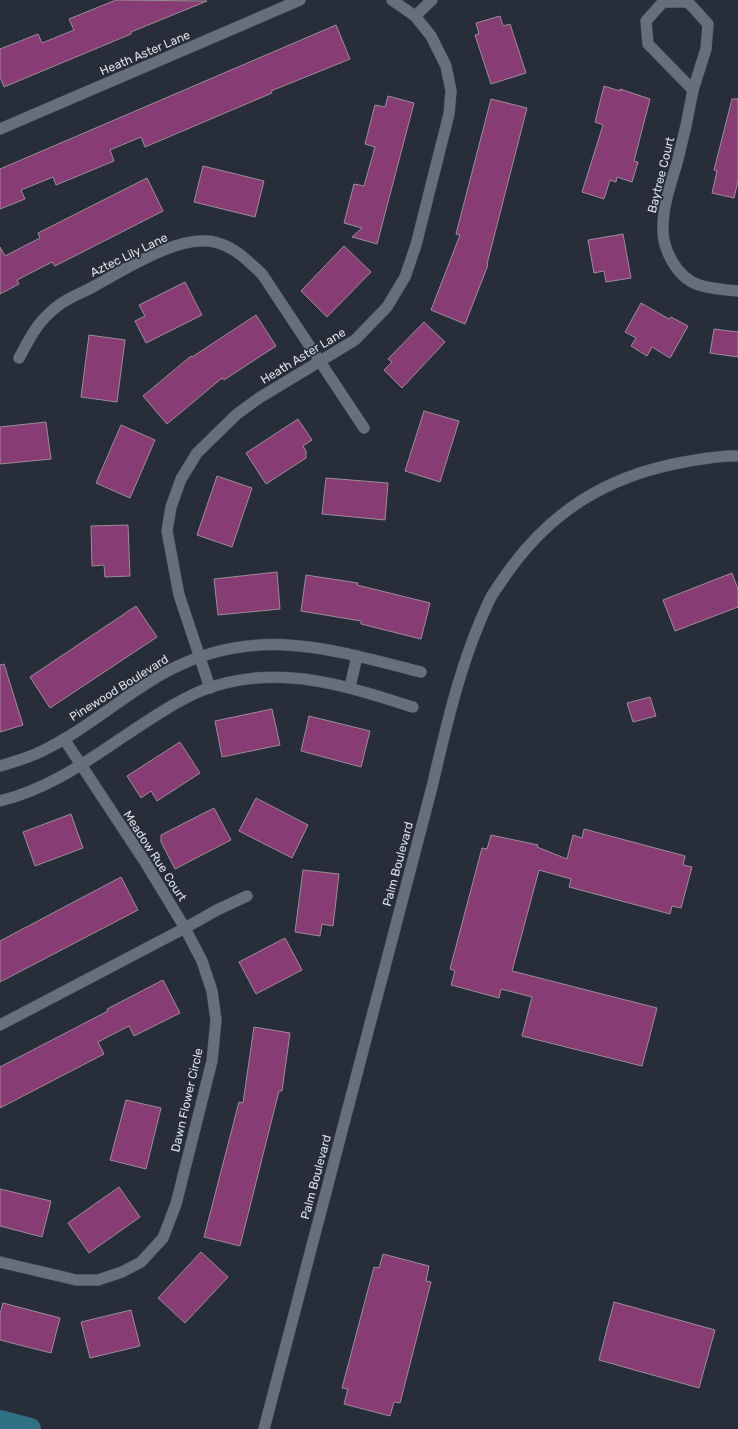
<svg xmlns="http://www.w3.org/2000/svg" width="738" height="1429" font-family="Rubik,sans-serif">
	<rect width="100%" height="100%" fill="#272d39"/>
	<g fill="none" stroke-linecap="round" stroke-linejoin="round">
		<path stroke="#307185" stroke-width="22" d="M 0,1421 L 30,1429"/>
	</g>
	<g fill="#873d73" stroke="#9c8d97">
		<path d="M 116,0 L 207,1 L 131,32 L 131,34 L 4,87 L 0,77 L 0,49 L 38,34 L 42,43 L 74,30 L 69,19 Z"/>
		<path d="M 500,16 L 503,26 L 510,24 L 526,73 L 491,84 L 475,35 L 479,34 L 476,23 Z"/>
		<path d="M 336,25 L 350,59 L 271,91 L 272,93 L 145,147 L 141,137 L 110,150 L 114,161 L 56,185 L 53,177 L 21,190 L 25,199 L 0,209 L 0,169 Z"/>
		<path d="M 604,86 L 620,91 L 620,89 L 650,99 L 634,161 L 638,162 L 632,182 L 617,177 L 616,182 L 610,180 L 604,199 L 582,192 L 603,125 L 595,122 Z"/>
		<path d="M 388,96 L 414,103 L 377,244 L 352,237 L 362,228 L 344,223 L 354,184 L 364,186 L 375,147 L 365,144 L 375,105 L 385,107 Z"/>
		<path d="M 491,99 L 527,108 L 487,264 L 488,265 L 465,324 L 431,310 L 460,235 L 456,234 Z"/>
		<path d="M 732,99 L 738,99 L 738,181 L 734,198 L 712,193 L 717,171 L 714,170 Z"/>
		<path d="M 203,166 L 264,181 L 255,217 L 194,202 Z"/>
		<path d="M 147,178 L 163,211 L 55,266 L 52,262 L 17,280 L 19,284 L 0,294 L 0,247 L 5,256 L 40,238 L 38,233 Z"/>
		<path d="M 623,234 L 631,278 L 606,282 L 604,271 L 594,273 L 588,240 Z"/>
		<path d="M 344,246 L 371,272 L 327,317 L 301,291 Z"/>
		<path d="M 185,282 L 202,315 L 146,343 L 135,321 L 145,316 L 139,305 Z"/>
		<path d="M 641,303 L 669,319 L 671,317 L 688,326 L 670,358 L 652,347 L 647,356 L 631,346 L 636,338 L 625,332 Z"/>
		<path d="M 256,315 L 276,346 L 224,380 L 222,378 L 167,424 L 143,396 L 191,356 L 192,357 Z"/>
		<path d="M 424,322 L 445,342 L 402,388 L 384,370 L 392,362 L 388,359 Z"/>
		<path d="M 714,329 L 738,332 L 738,357 L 710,353 Z"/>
		<path d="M 89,335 L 125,340 L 117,402 L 81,397 Z"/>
		<path d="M 424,411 L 459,421 L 440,482 L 405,471 Z"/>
		<path d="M 298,419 L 312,440 L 303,446 L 306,451 L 306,458 L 266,484 L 246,453 Z"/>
		<path d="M 46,422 L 51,459 L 0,464 L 0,427 Z"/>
		<path d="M 121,425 L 155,440 L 130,498 L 96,483 Z"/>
		<path d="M 217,476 L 252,488 L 232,547 L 197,535 Z"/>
		<path d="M 326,478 L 388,483 L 385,520 L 322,514 Z"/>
		<path d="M 128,525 L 130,576 L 105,577 L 104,565 L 92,566 L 91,526 Z"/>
		<path d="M 277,572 L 280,609 L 218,615 L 214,579 Z"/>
		<path d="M 732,573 L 738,589 L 738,607 L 675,631 L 663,600 Z"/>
		<path d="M 306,575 L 358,583 L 357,585 L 430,603 L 421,639 L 361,624 L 361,621 L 301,611 Z"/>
		<path d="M 136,606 L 157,637 L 50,708 L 30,677 Z"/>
		<path d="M 4,664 L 23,725 L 0,732 L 0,665 Z"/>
		<path d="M 650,697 L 656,716 L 633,722 L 627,703 Z"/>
		<path d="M 272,709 L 280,745 L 222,757 L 215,721 Z"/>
		<path d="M 309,716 L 370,731 L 361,767 L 301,751 Z"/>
		<path d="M 180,742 L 200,773 L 157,801 L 151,791 L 141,798 L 127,776 Z"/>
		<path d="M 256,798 L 308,825 L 292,858 L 239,831 Z"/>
		<path d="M 214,808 L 231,840 L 175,869 L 161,842 L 161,835 Z"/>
		<path d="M 71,814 L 83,848 L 35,866 L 23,832 Z"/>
		<path d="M 584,829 L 685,856 L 683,865 L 692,867 L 681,908 L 672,906 L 670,914 L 569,887 L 571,879 L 539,870 L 512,971 L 657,1008 L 642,1066 L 522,1036 L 532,997 L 501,989 L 499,998 L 451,985 L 455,971 L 450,969 L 482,848 L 487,849 L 491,835 L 538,845 L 537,847 L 567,859 L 573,835 L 582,838 Z"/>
		<path d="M 303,870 L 339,874 L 333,926 L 322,924 L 320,936 L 295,932 Z"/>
		<path d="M 121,877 L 138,910 L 0,982 L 0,941 Z"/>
		<path d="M 285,938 L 302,970 L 256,994 L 239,962 Z"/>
		<path d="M 163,980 L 180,1013 L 134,1036 L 129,1026 L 98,1042 L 104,1054 L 0,1108 L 0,1067 L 108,1011 L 107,1009 Z"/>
		<path d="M 254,1027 L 290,1033 L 282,1091 L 279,1091 L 240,1246 L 204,1237 L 239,1102 L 243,1103 Z"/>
		<path d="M 126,1100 L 161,1108 L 146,1169 L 110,1160 Z"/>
		<path d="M 119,1187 L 140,1217 L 89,1253 L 68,1223 Z"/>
		<path d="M 0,1189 L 51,1201 L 42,1237 L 0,1226 Z"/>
		<path d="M 201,1252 L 228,1277 L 185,1323 L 158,1298 Z"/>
		<path d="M 383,1254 L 429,1266 L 426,1281 L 431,1282 L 400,1403 L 394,1402 L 390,1416 L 344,1404 L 348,1389 L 342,1388 L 374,1267 L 379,1268 Z"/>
		<path d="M 614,1302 L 715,1330 L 699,1388 L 599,1360 Z"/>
		<path d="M 3,1303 L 60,1318 L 51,1353 L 0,1340 L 0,1314 Z"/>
		<path d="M 131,1310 L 140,1346 L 90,1358 L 81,1322 Z"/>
	</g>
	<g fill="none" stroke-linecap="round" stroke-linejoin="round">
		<g stroke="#454a54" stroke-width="12">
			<g id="minor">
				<path d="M 663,2 L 688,2 L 708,24 L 706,49 L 693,90 L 648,44 L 646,21 Z"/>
				<path d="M 415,16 L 432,0"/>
				<path d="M 693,90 C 689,113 684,136 678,159 C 672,181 663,204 663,227 C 662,249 677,278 699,285 C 712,289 725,290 738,291"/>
				<path d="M 0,129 L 300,0"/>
				<path d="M 19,358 C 30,338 36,324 54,309 C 63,300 79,294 91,288 C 122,271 183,231 218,243 C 236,248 249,262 262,274 L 364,428"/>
				<path d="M 350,687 L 357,656"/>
				<path d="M 210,688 L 179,595 L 167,531 L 171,507 L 181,479 L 197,453 L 237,414 L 259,398 L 355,340 L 387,307 L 405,277 L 416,245 L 449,114 L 451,91 L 446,66 L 431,36 L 415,16 L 392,0"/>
				<path d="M 64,739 L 145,862 L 185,928 L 217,910 L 247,896"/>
				<path d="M 0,766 C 13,762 28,758 40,752 C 85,731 122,696 166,672 C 254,624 330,649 421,672"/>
				<path d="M 0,801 C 45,790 82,765 120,739 C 146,722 174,702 203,690 C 277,662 342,685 413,707"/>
				<path d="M 0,1025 L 185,928 L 202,961 L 212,991 L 216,1020 L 212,1061 L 176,1204 L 163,1238 L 141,1262 L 122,1272 L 98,1280 L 76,1280 L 0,1262"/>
				<path d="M 264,1429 L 432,787 C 447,723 461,660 489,601 C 493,592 500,584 505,576 C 550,511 607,476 684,462 C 702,459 720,455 738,456"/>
			</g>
		</g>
		<use href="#minor" stroke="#676e7c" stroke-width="11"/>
	</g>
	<g text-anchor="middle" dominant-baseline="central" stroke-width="3.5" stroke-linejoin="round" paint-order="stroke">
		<g font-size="12" fill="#dce0e8" stroke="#272d39">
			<text transform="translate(145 53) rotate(-23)">Heath Aster Lane</text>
			<text transform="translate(661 175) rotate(-76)">Baytree Court</text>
			<text transform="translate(129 255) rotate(-26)">Aztec Lily Lane</text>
			<text transform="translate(303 356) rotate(-31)">Heath Aster Lane</text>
			<text transform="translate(119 688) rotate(-32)">Pinewood Boulevard</text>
			<text transform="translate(155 856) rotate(57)">Meadow Rue Court</text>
			<text transform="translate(398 864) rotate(-75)">Palm Boulevard</text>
			<text transform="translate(187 1100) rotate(-77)">Dawn Flower Circle</text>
			<text transform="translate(316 1177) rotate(-75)">Palm Boulevard</text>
		</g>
	</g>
</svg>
